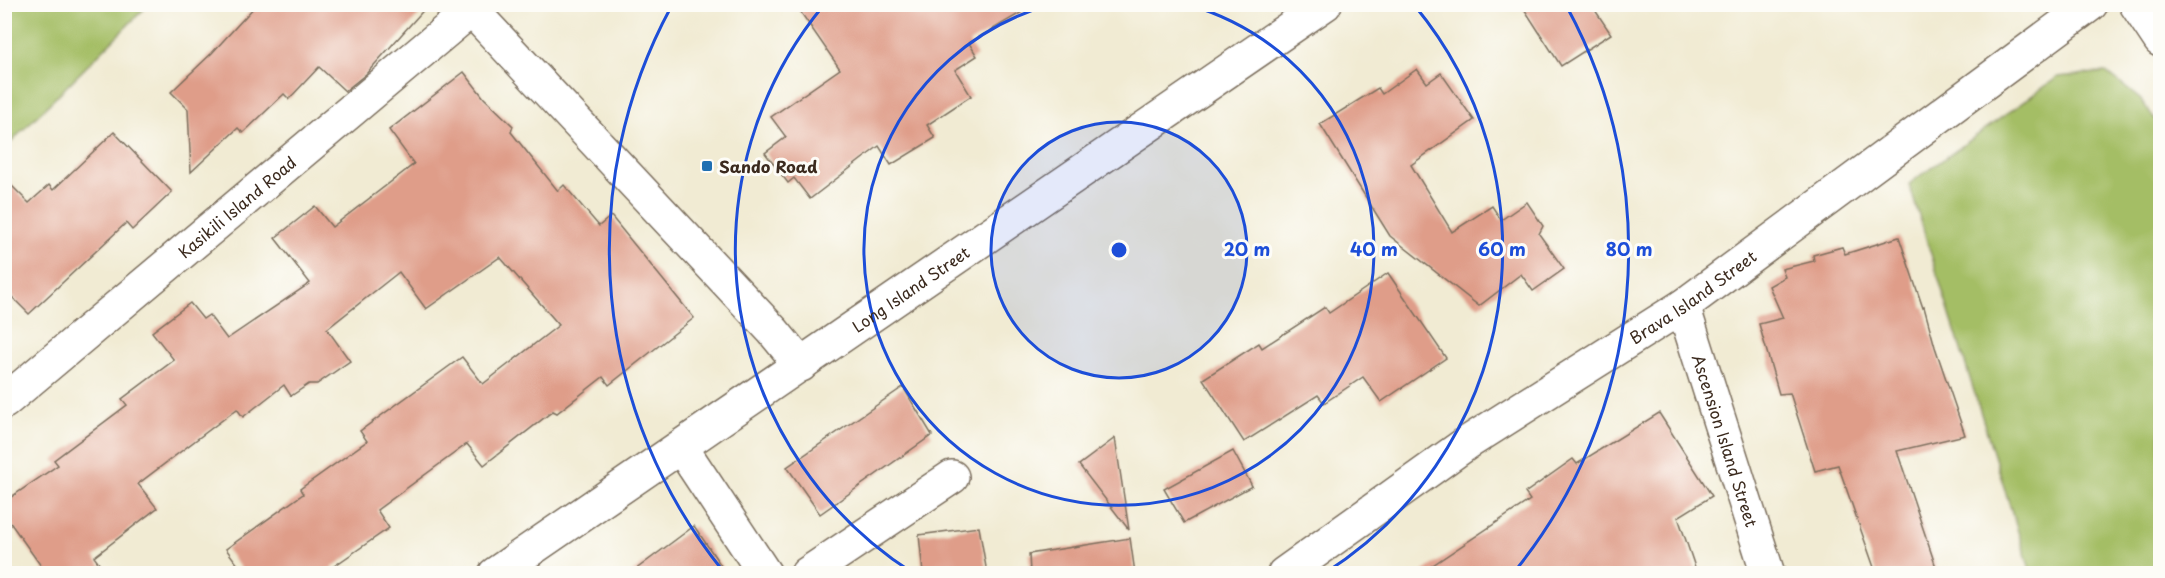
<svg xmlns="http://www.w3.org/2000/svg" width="2165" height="578" font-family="'Playpen Sans',sans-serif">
	<rect width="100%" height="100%" fill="#fdfcf7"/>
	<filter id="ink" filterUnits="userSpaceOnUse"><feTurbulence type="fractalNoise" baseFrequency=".0167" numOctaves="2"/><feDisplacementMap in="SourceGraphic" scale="12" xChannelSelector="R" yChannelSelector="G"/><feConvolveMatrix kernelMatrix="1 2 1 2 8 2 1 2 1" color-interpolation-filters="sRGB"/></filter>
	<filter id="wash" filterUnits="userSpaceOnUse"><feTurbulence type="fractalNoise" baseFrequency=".008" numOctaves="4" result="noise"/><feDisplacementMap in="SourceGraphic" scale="24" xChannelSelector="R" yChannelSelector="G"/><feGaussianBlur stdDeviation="1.35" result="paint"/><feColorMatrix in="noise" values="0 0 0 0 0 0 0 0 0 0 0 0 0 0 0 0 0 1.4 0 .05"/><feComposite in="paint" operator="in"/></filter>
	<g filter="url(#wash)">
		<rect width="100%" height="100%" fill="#f1ebd3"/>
		<g fill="#a4be65" stroke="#707442" stroke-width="1.5">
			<path d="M 5,4 L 139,4 L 144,9 L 5,148 Z"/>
			<path d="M 2106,72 L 2140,99 L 2160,126 L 2160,573 L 2031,573 L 1909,184 L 2058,77 Z"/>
		</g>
		<g id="blocks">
			<g fill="#df9d89">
				<path d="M 257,4 L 429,4 L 366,74 L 345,91 L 319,67 L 289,99 L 284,94 L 243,133 L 238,128 L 191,172 L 188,109 L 171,92 L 212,53 Z"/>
				<path d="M 795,4 L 1036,4 L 969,43 L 977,56 L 955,70 L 971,96 L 927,125 L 935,138 L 891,165 L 879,146 L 810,199 L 794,178 L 788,183 L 765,153 L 786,137 L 771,117 L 840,69 Z"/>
				<path d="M 1521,4 L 1591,4 L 1611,34 L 1561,66 Z"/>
				<path d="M 1417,69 L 1427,83 L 1441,73 L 1474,120 L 1411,165 L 1452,232 L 1492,206 L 1501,220 L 1527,202 L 1543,226 L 1539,234 L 1564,269 L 1533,291 L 1521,274 L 1479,306 L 1390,236 L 1320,124 L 1378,88 L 1382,94 Z"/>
				<path d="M 464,72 L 484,98 L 513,126 L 511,132 L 558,191 L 564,185 L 599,226 L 611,216 L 694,318 L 609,385 L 603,377 L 557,413 L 553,411 L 484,465 L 467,444 L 377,510 L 389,528 L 324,573 L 244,573 L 226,549 L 303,494 L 300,489 L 367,441 L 360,431 L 462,357 L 483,384 L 559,325 L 500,257 L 426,309 L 399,272 L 327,329 L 350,361 L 317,384 L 309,384 L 291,396 L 284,385 L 243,417 L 237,409 L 138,484 L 157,508 L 94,557 L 106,573 L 46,573 L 4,514 L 4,502 L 58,465 L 54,460 L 127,405 L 122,399 L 174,360 L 152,332 L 190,303 L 203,319 L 209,315 L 227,339 L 310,283 L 275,238 L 315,206 L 332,227 L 414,164 L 389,130 Z"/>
				<path d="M 114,132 L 172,192 L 132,230 L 126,223 L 29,314 L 4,289 L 4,178 L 29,203 L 49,185 L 53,190 Z"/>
				<path d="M 1899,237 L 1923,308 L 1924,307 L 1935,347 L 1965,435 L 1897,451 L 1938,573 L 1876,573 L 1838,465 L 1815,471 L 1790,393 L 1779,394 L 1759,324 L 1783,318 L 1769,286 L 1785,277 L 1782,269 L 1814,261 L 1813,255 L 1842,247 L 1845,254 Z"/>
				<path d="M 1388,273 L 1446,358 L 1381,402 L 1363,377 L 1324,403 L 1318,395 L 1244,442 L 1203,379 L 1259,343 L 1262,348 L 1325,307 L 1329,313 Z"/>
				<path d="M 903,387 L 932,435 L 820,514 L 787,467 Z"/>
				<path d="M 1659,413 L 1712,496 L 1678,517 L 1697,573 L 1421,573 L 1530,500 L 1525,493 L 1573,459 L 1577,464 Z"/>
				<path d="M 1115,438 L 1129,530 L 1079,465 Z"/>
				<path d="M 1233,451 L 1252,486 L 1184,523 L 1164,489 Z"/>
				<path d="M 694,526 L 726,573 L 631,573 Z"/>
				<path d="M 979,527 L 987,573 L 923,573 L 919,535 Z"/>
				<path d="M 1130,538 L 1135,573 L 1030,573 L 1029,554 Z"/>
			</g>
		</g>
	</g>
	<g filter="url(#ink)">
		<use href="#blocks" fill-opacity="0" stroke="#7b6e5d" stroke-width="1.5"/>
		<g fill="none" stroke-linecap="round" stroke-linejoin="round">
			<g stroke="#7b6e5d" stroke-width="36">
				<g id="minor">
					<path d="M 466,4 L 773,331 L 801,365"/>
					<path d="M 2136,4 L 2160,40"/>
					<path id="s1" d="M 1683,306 L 1768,574"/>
					<path id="s2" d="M 4,402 L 471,10"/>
					<path d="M 681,447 L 765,574"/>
					<path id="s3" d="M 495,574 L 1325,4"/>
					<path d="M 807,574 L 952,477"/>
					<path id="s4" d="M 1284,574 L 1467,443 L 1683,306 L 2091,4"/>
				</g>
			</g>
			<use href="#minor" stroke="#fff" stroke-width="33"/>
		</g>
	</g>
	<circle cx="1119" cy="250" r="128" fill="#1d4ed8" fill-opacity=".12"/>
	<g fill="none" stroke="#1d4ed8" stroke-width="3">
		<circle cx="1119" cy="250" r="128"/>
		<path d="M1189 5A255 255 0 1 1 1049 5"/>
		<path d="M913 573A383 383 0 0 1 823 6M1415 6A383 383 0 0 1 1325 573"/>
		<path d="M723 571A510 510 0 0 1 671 7M1567 7A510 510 0 0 1 1515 571"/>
	</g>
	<rect fill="#1f6fb2" stroke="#fdfcf7" stroke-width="2" x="701" y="160" width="12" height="12" rx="3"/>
	<g text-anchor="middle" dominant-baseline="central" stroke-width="6" stroke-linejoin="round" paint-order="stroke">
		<g font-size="16" font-weight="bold" fill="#3b2a1e" stroke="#fdfcf7" text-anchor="start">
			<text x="719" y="166">Sando Road</text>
		</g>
		<g font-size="16" fill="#3b2a1e" stroke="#fdfcf7">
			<text stroke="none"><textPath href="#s2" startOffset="304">Kasikili Island Road</textPath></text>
			<text stroke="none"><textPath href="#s3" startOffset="504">Long Island Street</textPath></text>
			<text stroke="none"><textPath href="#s4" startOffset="494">Brava Island Street</textPath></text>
			<text stroke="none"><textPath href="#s1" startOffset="141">Ascension Island Street</textPath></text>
		</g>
	</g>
	<circle cx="1119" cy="250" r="9" fill="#1d4ed8" stroke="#fdfcf7" stroke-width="3"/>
	<g font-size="18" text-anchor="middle" font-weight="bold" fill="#1d4ed8" stroke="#fdfcf7" stroke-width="6" stroke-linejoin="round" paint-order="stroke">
		<text x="1247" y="256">20 m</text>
		<text x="1374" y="256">40 m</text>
		<text x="1502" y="256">60 m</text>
		<text x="1629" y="256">80 m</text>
	</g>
	<rect width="2165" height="578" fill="none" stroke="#fdfcf7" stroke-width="24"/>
</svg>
